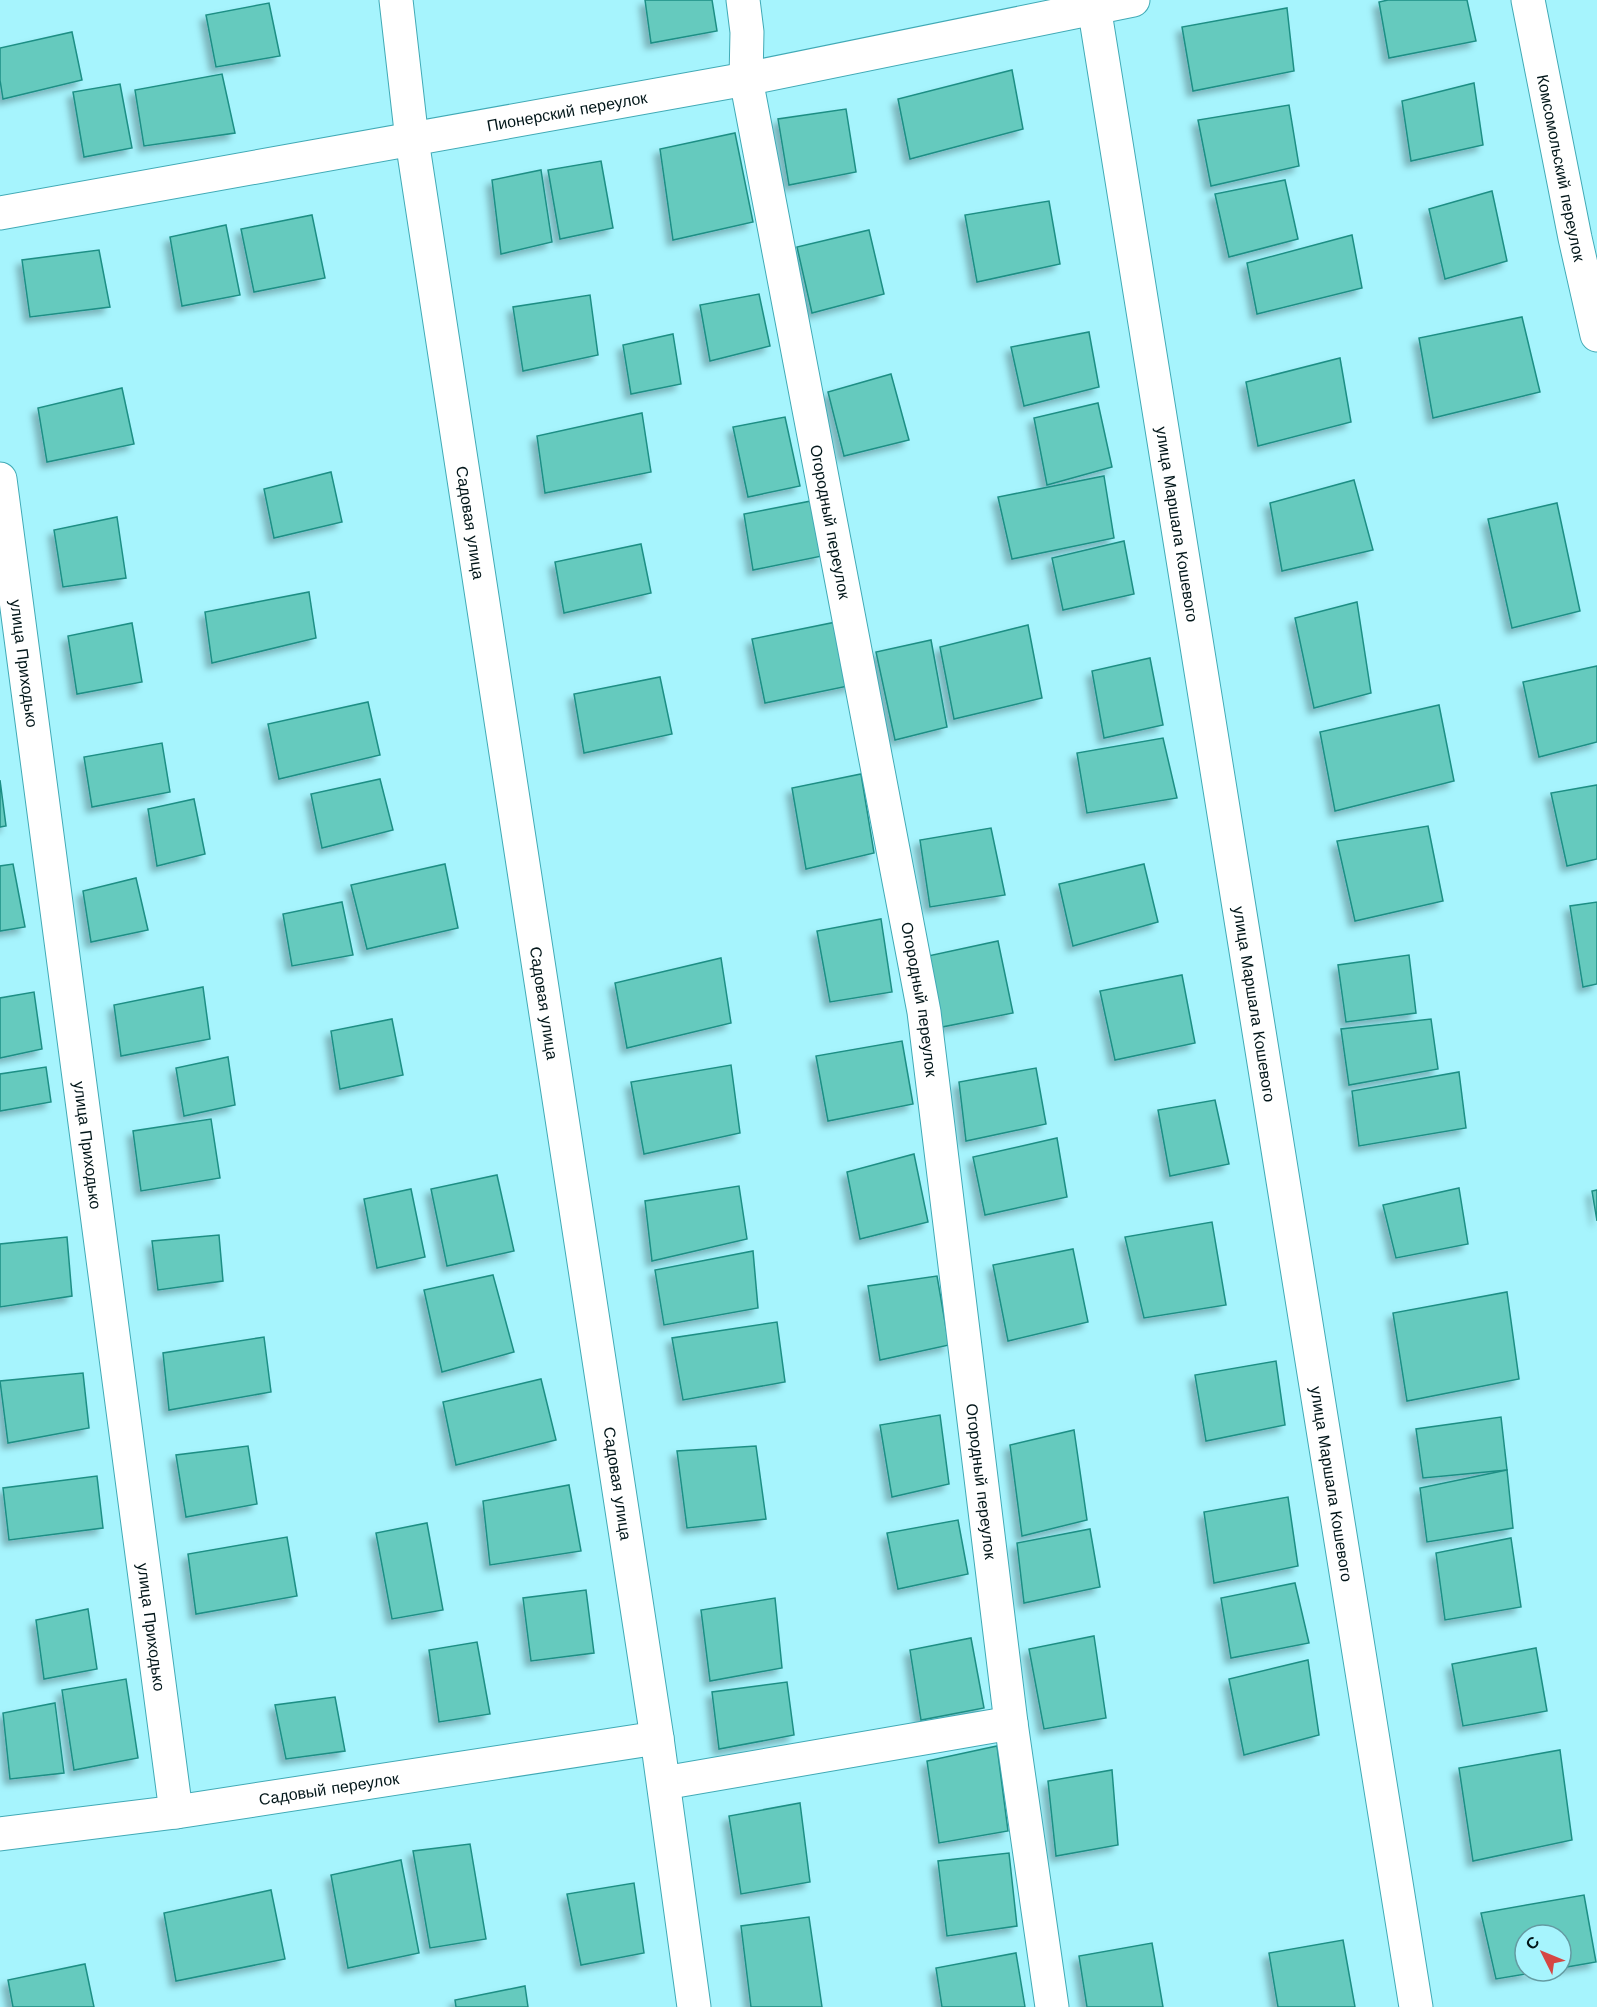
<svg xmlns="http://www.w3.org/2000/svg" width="1597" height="2007" font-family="'Work Sans',sans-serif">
	<defs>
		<filter id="shadow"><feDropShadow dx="-5.5" dy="5.5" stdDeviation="3" flood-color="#0004"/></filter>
	</defs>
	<rect width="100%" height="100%" fill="#a6f4fd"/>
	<g fill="#65cabe" stroke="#1e8f85" stroke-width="1.5" filter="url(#shadow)">
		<path d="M 645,0 L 712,0 L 717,31 L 651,43 Z"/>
		<path d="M 1388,0 L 1467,0 L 1476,41 L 1389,58 L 1379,2 Z"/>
		<path d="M 269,3 L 280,56 L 216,67 L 206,15 Z"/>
		<path d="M 1287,8 L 1294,71 L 1193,91 L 1182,27 Z"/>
		<path d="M 72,32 L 82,80 L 3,99 L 0,80 L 0,48 Z"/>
		<path d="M 1012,70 L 1023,129 L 910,159 L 898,99 Z"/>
		<path d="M 222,74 L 235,133 L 144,146 L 135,90 Z"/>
		<path d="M 1474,83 L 1483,145 L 1411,161 L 1402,101 Z"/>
		<path d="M 120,84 L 132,148 L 84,157 L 73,92 Z"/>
		<path d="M 1289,105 L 1299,166 L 1211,186 L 1198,120 Z"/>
		<path d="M 846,109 L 856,172 L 789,185 L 778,119 Z"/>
		<path d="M 735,133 L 753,222 L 673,240 L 660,149 Z"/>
		<path d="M 601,161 L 613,228 L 560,239 L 548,170 Z"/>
		<path d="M 541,170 L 552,242 L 501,254 L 492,180 Z"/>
		<path d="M 1285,180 L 1298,239 L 1229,257 L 1215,194 Z"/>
		<path d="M 1492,191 L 1507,261 L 1445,279 L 1429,209 Z"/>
		<path d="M 1049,201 L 1060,264 L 977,282 L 965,215 Z"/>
		<path d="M 312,215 L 325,278 L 254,292 L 241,229 Z"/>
		<path d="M 226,225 L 240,295 L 182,306 L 170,237 Z"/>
		<path d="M 869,230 L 884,294 L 812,313 L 797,247 Z"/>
		<path d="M 1352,235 L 1362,288 L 1257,314 L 1247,263 Z"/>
		<path d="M 99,250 L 110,307 L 30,317 L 22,260 Z"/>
		<path d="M 759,294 L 770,346 L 710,361 L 700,305 Z"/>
		<path d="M 590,295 L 598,355 L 523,371 L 513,307 Z"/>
		<path d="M 1522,317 L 1540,392 L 1433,418 L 1419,338 Z"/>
		<path d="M 1089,332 L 1099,387 L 1024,406 L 1011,347 Z"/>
		<path d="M 673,334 L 681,384 L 631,394 L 623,345 Z"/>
		<path d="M 1340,358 L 1351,422 L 1258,446 L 1246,382 Z"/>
		<path d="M 891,374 L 909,440 L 844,456 L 828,392 Z"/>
		<path d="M 122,388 L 134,444 L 47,462 L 38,408 Z"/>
		<path d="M 1098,403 L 1112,467 L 1047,485 L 1034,418 Z"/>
		<path d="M 642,413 L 651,472 L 545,493 L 537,436 Z"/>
		<path d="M 785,417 L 800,486 L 748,497 L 733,427 Z"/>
		<path d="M 331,472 L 342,522 L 274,538 L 264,489 Z"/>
		<path d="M 1104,476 L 1114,538 L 1012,559 L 998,497 Z"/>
		<path d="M 1354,480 L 1373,550 L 1282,571 L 1270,503 Z"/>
		<path d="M 811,501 L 822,556 L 753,570 L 744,514 Z"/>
		<path d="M 1557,503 L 1580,611 L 1512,628 L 1488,519 Z"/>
		<path d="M 117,517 L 126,578 L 63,587 L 54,530 Z"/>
		<path d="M 1124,541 L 1134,594 L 1063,610 L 1052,558 Z"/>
		<path d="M 641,544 L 651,593 L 564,613 L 555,562 Z"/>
		<path d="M 309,592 L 316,638 L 212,663 L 205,612 Z"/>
		<path d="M 1357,602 L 1371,693 L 1314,708 L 1295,618 Z"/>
		<path d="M 841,621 L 853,685 L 765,703 L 752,639 Z"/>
		<path d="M 132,623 L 142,682 L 77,694 L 68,636 Z"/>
		<path d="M 1028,625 L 1042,698 L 954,719 L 940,647 Z"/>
		<path d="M 931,640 L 947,727 L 895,740 L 876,652 Z"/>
		<path d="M 1150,658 L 1163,725 L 1104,738 L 1092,671 Z"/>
		<path d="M 1597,666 L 1597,742 L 1539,757 L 1523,682 Z"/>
		<path d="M 660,677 L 672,734 L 584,753 L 574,694 Z"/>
		<path d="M 368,702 L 380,755 L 279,779 L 268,724 Z"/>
		<path d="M 1439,705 L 1454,781 L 1335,811 L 1320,732 Z"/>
		<path d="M 1163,738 L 1177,798 L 1087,813 L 1077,753 Z"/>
		<path d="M 162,743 L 170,792 L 92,807 L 84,757 Z"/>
		<path d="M 861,774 L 874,853 L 806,869 L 792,788 Z"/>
		<path d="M 380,779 L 393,830 L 322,848 L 311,794 Z"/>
		<path d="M 0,780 L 6,826 L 0,827 Z"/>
		<path d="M 1597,785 L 1597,859 L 1567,866 L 1551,793 Z"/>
		<path d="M 194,799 L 205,854 L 157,866 L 148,809 Z"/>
		<path d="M 1428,826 L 1443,901 L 1355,921 L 1337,841 Z"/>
		<path d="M 991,828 L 1005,895 L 930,907 L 920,840 Z"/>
		<path d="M 13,864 L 25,927 L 0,931 L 0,866 Z"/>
		<path d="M 445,864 L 458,928 L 367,949 L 351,885 Z"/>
		<path d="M 1144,864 L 1158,922 L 1073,946 L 1059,884 Z"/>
		<path d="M 136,878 L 148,930 L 91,942 L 83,891 Z"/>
		<path d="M 342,902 L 353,955 L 292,966 L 283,914 Z"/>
		<path d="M 1597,902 L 1597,984 L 1583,987 L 1570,906 Z"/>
		<path d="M 881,919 L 892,992 L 830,1002 L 817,931 Z"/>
		<path d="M 998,941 L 1013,1013 L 942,1027 L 928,956 Z"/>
		<path d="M 1409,955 L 1416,1013 L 1346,1022 L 1338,965 Z"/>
		<path d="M 721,958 L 731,1023 L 627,1048 L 615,983 Z"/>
		<path d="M 1182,975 L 1195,1043 L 1115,1060 L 1100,991 Z"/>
		<path d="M 203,987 L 210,1039 L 121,1056 L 114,1005 Z"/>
		<path d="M 34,992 L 42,1049 L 0,1058 L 0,998 Z"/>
		<path d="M 392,1019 L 403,1075 L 340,1089 L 331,1031 Z"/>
		<path d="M 1431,1019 L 1438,1069 L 1349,1085 L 1341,1029 Z"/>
		<path d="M 902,1041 L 913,1104 L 828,1121 L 816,1056 Z"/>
		<path d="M 228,1057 L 235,1105 L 184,1116 L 176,1068 Z"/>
		<path d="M 731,1065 L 740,1133 L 644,1154 L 631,1082 Z"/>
		<path d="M 46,1067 L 51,1102 L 0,1111 L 0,1074 Z"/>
		<path d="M 1036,1068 L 1046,1124 L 966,1141 L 959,1082 Z"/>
		<path d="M 1459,1072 L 1466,1128 L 1359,1146 L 1352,1091 Z"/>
		<path d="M 1215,1100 L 1229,1164 L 1170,1176 L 1158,1110 Z"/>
		<path d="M 211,1119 L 220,1178 L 141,1191 L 133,1131 Z"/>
		<path d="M 1057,1138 L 1067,1197 L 985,1215 L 973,1157 Z"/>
		<path d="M 914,1154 L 928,1222 L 860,1239 L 847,1172 Z"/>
		<path d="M 497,1175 L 514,1251 L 447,1266 L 431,1189 Z"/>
		<path d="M 739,1186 L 747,1239 L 652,1261 L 645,1201 Z"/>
		<path d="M 1459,1188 L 1468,1244 L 1396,1258 L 1383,1205 Z"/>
		<path d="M 411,1189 L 425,1257 L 377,1268 L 364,1199 Z"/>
		<path d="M 1597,1190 L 1597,1221 L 1592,1191 Z"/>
		<path d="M 1212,1222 L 1226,1305 L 1144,1318 L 1125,1237 Z"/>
		<path d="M 219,1235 L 223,1281 L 158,1290 L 152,1241 Z"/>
		<path d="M 67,1237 L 72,1296 L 0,1307 L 0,1244 Z"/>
		<path d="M 1073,1249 L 1088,1322 L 1008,1341 L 993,1265 Z"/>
		<path d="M 753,1251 L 758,1308 L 664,1325 L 655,1270 Z"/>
		<path d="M 493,1275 L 514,1352 L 442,1372 L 424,1290 Z"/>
		<path d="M 937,1276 L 949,1345 L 880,1360 L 868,1286 Z"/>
		<path d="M 1507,1292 L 1519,1379 L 1407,1401 L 1393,1313 Z"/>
		<path d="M 777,1322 L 785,1382 L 683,1400 L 672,1338 Z"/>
		<path d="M 264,1337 L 271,1392 L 169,1410 L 163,1353 Z"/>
		<path d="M 1276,1361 L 1285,1425 L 1206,1441 L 1195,1375 Z"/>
		<path d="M 83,1373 L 89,1428 L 8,1443 L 0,1381 Z"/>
		<path d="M 541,1379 L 556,1440 L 456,1465 L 443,1402 Z"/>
		<path d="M 940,1415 L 949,1484 L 892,1497 L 880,1425 Z"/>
		<path d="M 1501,1417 L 1507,1470 L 1423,1478 L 1416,1429 Z"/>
		<path d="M 1074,1430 L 1087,1520 L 1022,1536 L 1010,1445 Z"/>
		<path d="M 248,1446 L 257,1504 L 186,1517 L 176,1455 Z"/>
		<path d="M 756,1446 L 766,1519 L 687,1528 L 677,1451 Z"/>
		<path d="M 1507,1470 L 1513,1528 L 1427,1542 L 1420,1488 Z"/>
		<path d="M 97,1476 L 103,1528 L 9,1540 L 3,1488 Z"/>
		<path d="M 569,1485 L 581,1551 L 490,1565 L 483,1501 Z"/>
		<path d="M 1288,1497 L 1298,1566 L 1214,1583 L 1204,1512 Z"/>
		<path d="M 958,1520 L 968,1574 L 898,1589 L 887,1533 Z"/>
		<path d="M 427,1523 L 443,1610 L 392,1619 L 376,1533 Z"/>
		<path d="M 1090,1529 L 1100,1587 L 1024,1603 L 1017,1543 Z"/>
		<path d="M 287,1537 L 297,1596 L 196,1614 L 188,1554 Z"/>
		<path d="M 1511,1538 L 1521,1607 L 1445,1620 L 1436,1553 Z"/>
		<path d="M 1295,1583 L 1309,1643 L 1231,1658 L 1221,1598 Z"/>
		<path d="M 586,1590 L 594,1653 L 531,1661 L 523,1598 Z"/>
		<path d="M 775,1598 L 782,1668 L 710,1681 L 701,1610 Z"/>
		<path d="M 88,1609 L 97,1669 L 44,1679 L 36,1620 Z"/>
		<path d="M 1094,1636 L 1106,1718 L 1044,1729 L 1029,1649 Z"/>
		<path d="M 971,1638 L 984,1708 L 921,1720 L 910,1650 Z"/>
		<path d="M 477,1642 L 490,1714 L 439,1722 L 429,1650 Z"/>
		<path d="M 1536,1648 L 1547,1711 L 1463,1726 L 1452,1664 Z"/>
		<path d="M 1308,1660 L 1319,1735 L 1244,1755 L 1229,1679 Z"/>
		<path d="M 126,1679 L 138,1758 L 74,1770 L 62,1690 Z"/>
		<path d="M 787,1682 L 794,1735 L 719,1749 L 712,1692 Z"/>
		<path d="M 335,1697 L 345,1751 L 286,1759 L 275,1705 Z"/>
		<path d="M 55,1703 L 64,1773 L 10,1779 L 3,1713 Z"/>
		<path d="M 997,1746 L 1008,1831 L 939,1843 L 927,1761 Z"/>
		<path d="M 1560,1750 L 1572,1840 L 1473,1861 L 1459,1768 Z"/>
		<path d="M 1112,1770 L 1118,1845 L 1056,1856 L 1048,1781 Z"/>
		<path d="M 800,1803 L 810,1882 L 741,1894 L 729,1816 Z"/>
		<path d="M 470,1844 L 486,1939 L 430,1948 L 413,1851 Z"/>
		<path d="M 1009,1853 L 1017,1926 L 947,1936 L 938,1861 Z"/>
		<path d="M 401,1860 L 419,1953 L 348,1968 L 331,1875 Z"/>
		<path d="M 634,1883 L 644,1953 L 581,1965 L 567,1894 Z"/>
		<path d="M 271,1890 L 285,1959 L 176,1981 L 164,1913 Z"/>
		<path d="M 1584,1895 L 1596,1962 L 1561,1968 L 1561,1935 L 1525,1935 L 1525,1971 L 1544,1971 L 1496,1979 L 1481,1913 Z"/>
		<path d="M 809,1917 L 822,2007 L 751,2007 L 741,1926 Z"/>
		<path d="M 1343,1940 L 1355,2007 L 1278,2007 L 1269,1953 Z"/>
		<path d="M 1152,1943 L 1163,2007 L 1087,2007 L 1079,1956 Z"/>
		<path d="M 1016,1953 L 1025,2007 L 942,2007 L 936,1968 Z"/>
		<path d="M 85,1964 L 94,2007 L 13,2007 L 8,1980 Z"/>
		<path d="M 525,1986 L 528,2007 L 456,2007 L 455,2000 Z"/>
	</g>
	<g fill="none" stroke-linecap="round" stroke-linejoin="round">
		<g stroke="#41aab6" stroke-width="35">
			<g id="minor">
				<path id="s1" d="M 396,0 L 412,140 L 657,1738 L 694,2007"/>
				<path id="s2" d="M 743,0 L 747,32 L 746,79 L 924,1012 L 1011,1723 L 1052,2007"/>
				<path id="s3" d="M 1528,0 L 1575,238 L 1597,335"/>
				<path id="s4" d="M 0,213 L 746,79 L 1133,0"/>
				<path id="s5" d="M 0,479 L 176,1812"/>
				<path d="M 664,1783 L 1011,1723"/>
				<path id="s6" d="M 0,1834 L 176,1812 L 657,1738"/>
			</g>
		</g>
		<g stroke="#41aab6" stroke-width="35">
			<g id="major">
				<path id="s7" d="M 1093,0 L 1416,2007"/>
			</g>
		</g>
		<use href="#minor" stroke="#fff" stroke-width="33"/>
		<use href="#major" stroke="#fff" stroke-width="33"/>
	</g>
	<g text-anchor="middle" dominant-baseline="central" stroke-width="4.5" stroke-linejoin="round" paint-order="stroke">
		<g font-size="16" fill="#021619" stroke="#a6f4fd">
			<text stroke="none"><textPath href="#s4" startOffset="576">Пионерский переулок</textPath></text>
			<text stroke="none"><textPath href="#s3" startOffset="171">Комсомольский переулок</textPath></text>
			<text stroke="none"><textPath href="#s2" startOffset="530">Огородный переулок</textPath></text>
			<text stroke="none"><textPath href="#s1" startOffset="528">Садовая улица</textPath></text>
			<text stroke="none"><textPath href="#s7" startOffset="531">улица Маршала Кошевого</textPath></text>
			<text stroke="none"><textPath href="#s5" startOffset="186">улица Приходько</textPath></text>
			<text stroke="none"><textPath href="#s2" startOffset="1016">Огородный переулок</textPath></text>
			<text stroke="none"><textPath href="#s7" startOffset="1017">улица Маршала Кошевого</textPath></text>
			<text stroke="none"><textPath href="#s1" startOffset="1014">Садовая улица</textPath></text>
			<text stroke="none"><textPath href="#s5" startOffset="672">улица Приходько</textPath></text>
			<text stroke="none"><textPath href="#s2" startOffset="1502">Огородный переулок</textPath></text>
			<text stroke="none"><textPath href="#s7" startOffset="1503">улица Маршала Кошевого</textPath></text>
			<text stroke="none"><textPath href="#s1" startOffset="1500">Садовая улица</textPath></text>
			<text stroke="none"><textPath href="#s5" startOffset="1158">улица Приходько</textPath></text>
			<text stroke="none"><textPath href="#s6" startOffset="332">Садовый переулок</textPath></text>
		</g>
	</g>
	<g transform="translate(1543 1953) rotate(313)"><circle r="28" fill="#a6f4fd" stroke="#649ba2" stroke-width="1.5"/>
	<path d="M0-4.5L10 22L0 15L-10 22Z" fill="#d54643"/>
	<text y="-9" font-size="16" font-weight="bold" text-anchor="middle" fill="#021619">С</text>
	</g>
</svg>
